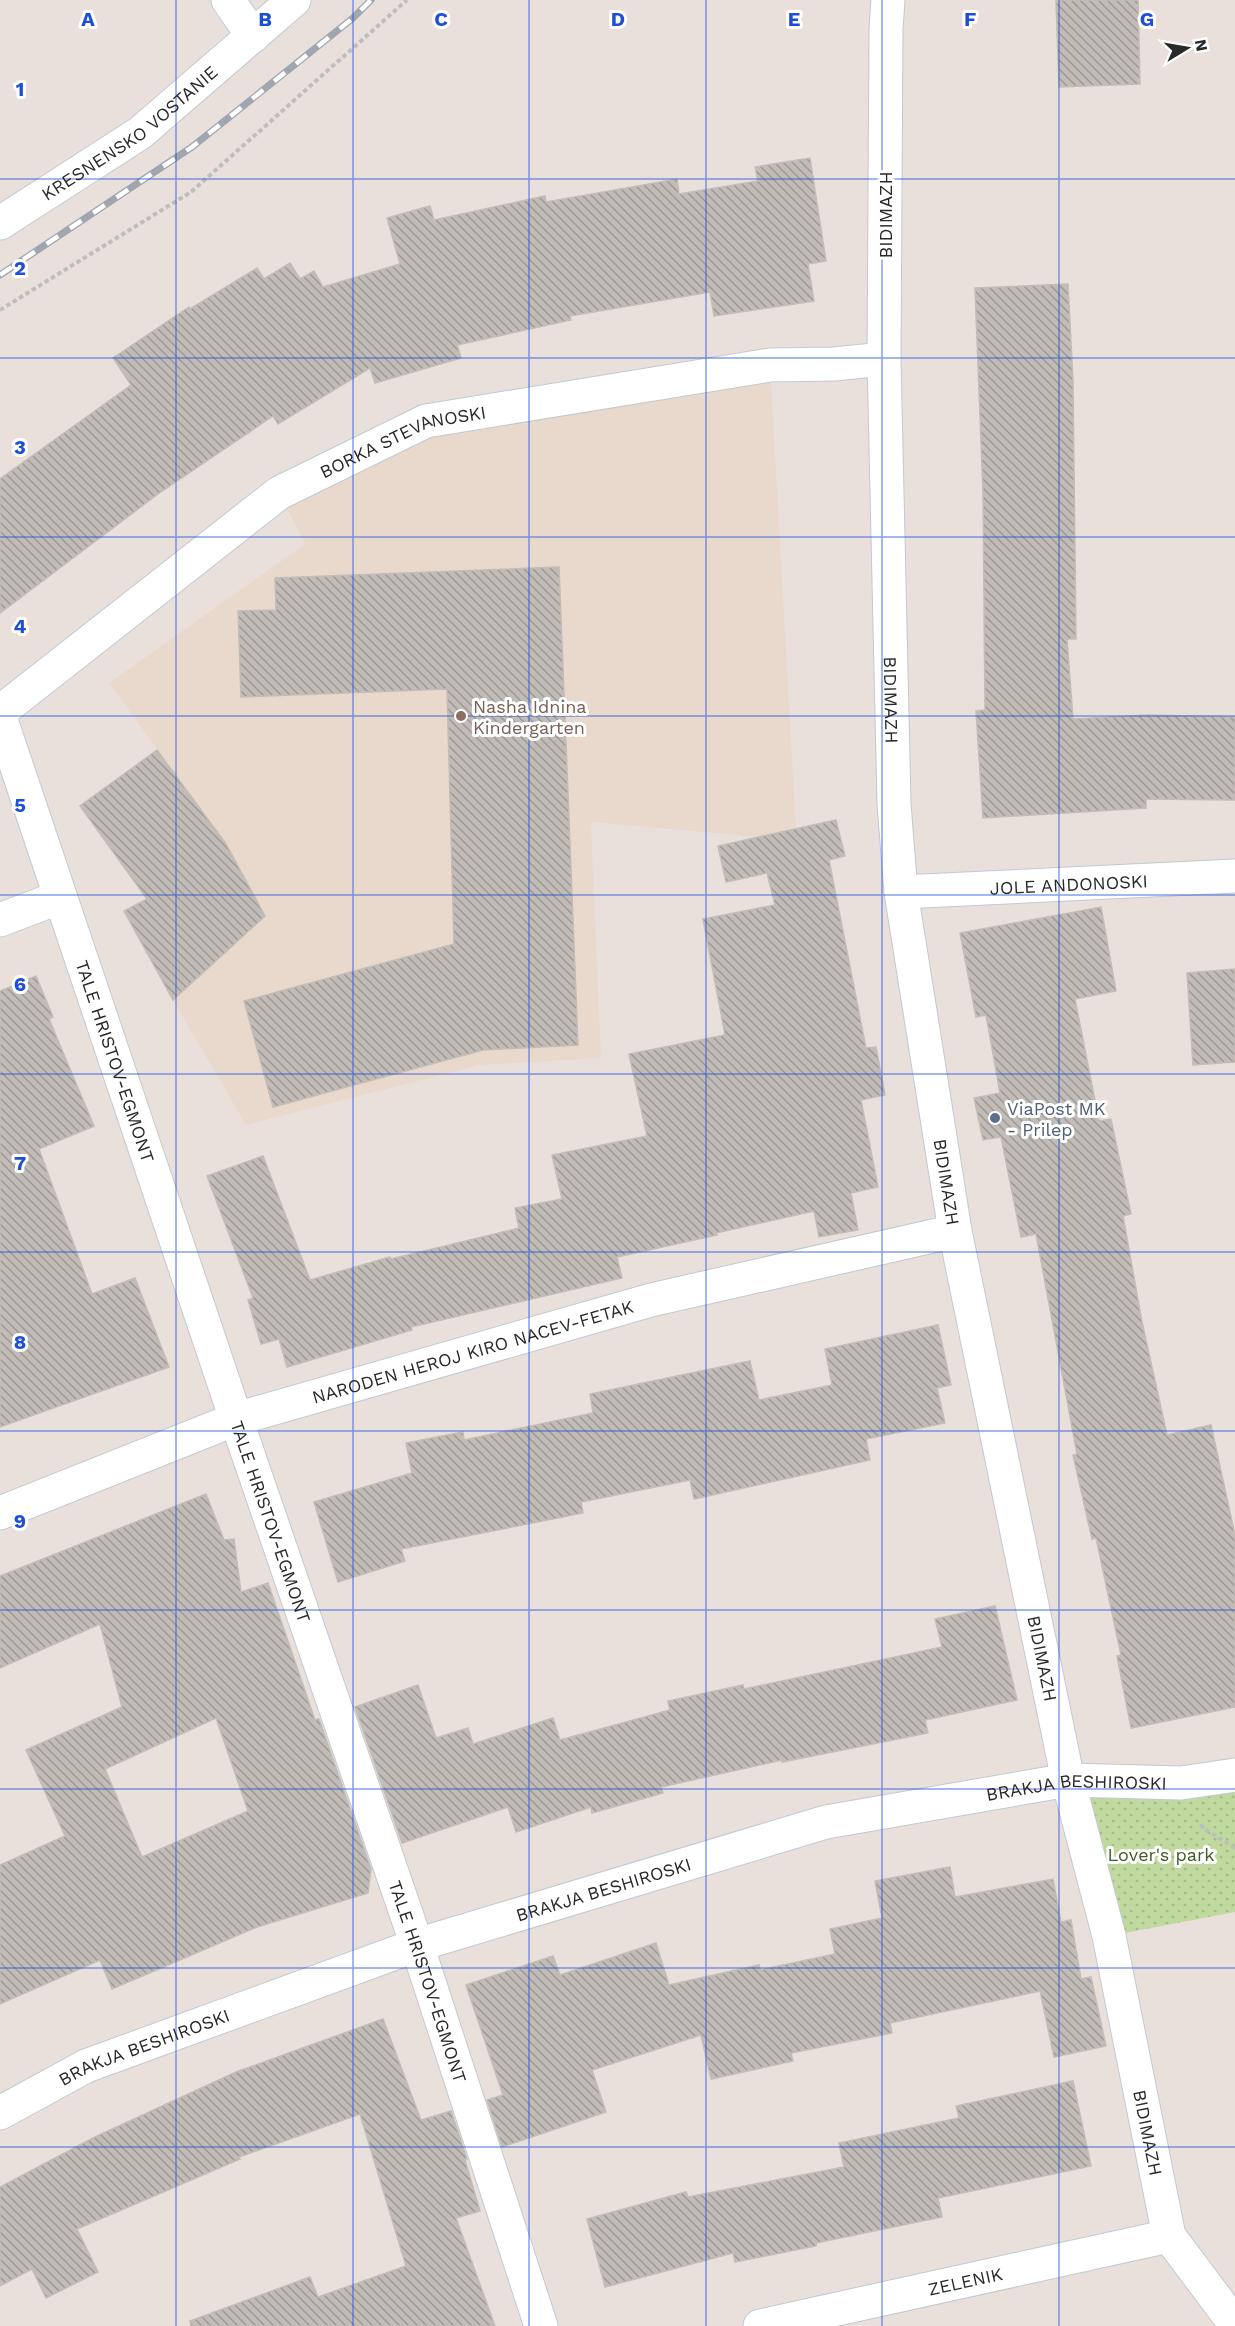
<svg xmlns="http://www.w3.org/2000/svg" width="1235" height="2326" font-family="'Work Sans',sans-serif">
	<defs>
		<pattern id="park-dots" width="8" height="8" patternUnits="userSpaceOnUse" patternTransform="scale(1.5)"><rect width="8" height="8" fill="#c0d99e"/><path d="M2 2h.1M6 6h.1" fill="none" stroke="#a5ba88" stroke-width="1.8" stroke-linecap="round"/></pattern>
		<pattern id="building-back-hatch" width="6" height="6" patternUnits="userSpaceOnUse" patternTransform="scale(1.5)"><rect width="6" height="6" fill="#c1bcb7"/><path d="M-1 5l2 2M0 0l6 6M5-1l2 2" fill="none" stroke="#9d9995"/></pattern>
	</defs>
	<rect width="100%" height="100%" fill="#e9e0dc"/>
	<path fill="#e9d9cd" d="M 770,365 L 796,829 L 759,837 L 591,822 L 601,1058 L 480,1065 L 246,1125 L 173,1000 L 265,916 L 226,844 L 109,683 L 305,544 L 279,493 L 426,421 Z"/>
	<path fill="url(#park-dots)" d="M 1235,1775 L 1235,1912 L 1109,1936 L 1068,1780 Z"/>
	<g fill="url(#building-back-hatch)" stroke="#c4bcb6" stroke-width="1.5" fill-rule="evenodd">
		<path d="M 1056,0 L 1138,0 L 1140,84 L 1059,87 Z"/>
		<path d="M 810,158 L 826,261 L 808,264 L 814,301 L 714,316 L 710,292 L 570,316 L 571,320 L 457,345 L 461,358 L 375,383 L 370,368 L 278,424 L 273,416 L 158,494 L 0,613 L 0,479 L 131,385 L 113,358 L 189,307 L 190,309 L 257,268 L 264,279 L 290,263 L 300,279 L 314,271 L 323,287 L 400,264 L 387,218 L 430,206 L 434,220 L 545,196 L 546,202 L 677,179 L 679,194 L 758,181 L 755,167 Z"/>
		<path d="M 1068,284 L 1073,381 L 1076,639 L 1067,639 L 1073,719 L 1148,715 L 1235,717 L 1235,800 L 1146,799 L 1146,808 L 983,818 L 976,711 L 985,710 L 983,493 L 975,288 Z"/>
		<path d="M 559,567 L 578,1045 L 483,1050 L 273,1107 L 244,1001 L 454,944 L 447,689 L 241,697 L 238,611 L 276,610 L 275,578 Z"/>
		<path d="M 157,750 L 226,844 L 265,916 L 173,1000 L 124,911 L 147,899 L 80,806 Z"/>
		<path d="M 836,820 L 845,856 L 829,860 L 866,1048 L 876,1047 L 885,1095 L 861,1100 L 878,1187 L 851,1193 L 858,1230 L 819,1237 L 814,1211 L 716,1233 L 717,1235 L 617,1257 L 622,1278 L 411,1327 L 412,1330 L 287,1367 L 279,1339 L 261,1344 L 248,1300 L 253,1298 L 207,1176 L 263,1156 L 310,1280 L 390,1257 L 391,1259 L 519,1228 L 515,1208 L 562,1199 L 552,1155 L 647,1136 L 629,1054 L 725,1035 L 703,919 L 775,905 L 767,873 L 726,882 L 718,846 Z"/>
		<path d="M 1101,907 L 1116,991 L 1075,999 L 1099,1121 L 1111,1119 L 1131,1214 L 1123,1216 L 1142,1322 L 1167,1435 L 1211,1425 L 1235,1535 L 1235,1707 L 1131,1728 L 1117,1656 L 1121,1655 L 1096,1538 L 1092,1539 L 1073,1455 L 1077,1454 L 1036,1234 L 1021,1237 L 1001,1137 L 983,1140 L 974,1098 L 1000,1093 L 986,1015 L 976,1017 L 960,933 Z"/>
		<path d="M 1235,969 L 1235,1062 L 1193,1065 L 1187,973 Z"/>
		<path d="M 36,976 L 53,1017 L 49,1019 L 94,1126 L 39,1149 L 92,1294 L 135,1278 L 169,1367 L 0,1427 L 0,991 Z"/>
		<path d="M 938,1325 L 951,1385 L 937,1388 L 945,1423 L 866,1439 L 870,1460 L 694,1499 L 690,1480 L 581,1502 L 583,1513 L 401,1549 L 405,1561 L 338,1582 L 314,1502 L 412,1473 L 406,1443 L 463,1432 L 464,1440 L 593,1413 L 590,1394 L 750,1361 L 759,1400 L 832,1385 L 825,1349 Z"/>
		<path d="M 206,1494 L 224,1540 L 234,1539 L 241,1592 L 268,1583 L 315,1720 L 319,1719 L 371,1869 L 368,1893 L 257,1927 L 112,1989 L 100,1960 L 0,2004 L 0,1865 L 65,1836 L 26,1750 L 122,1707 L 100,1624 L 0,1668 L 0,1576 ZM 216,1718 L 248,1811 L 142,1857 L 105,1769 Z"/>
		<path d="M 995,1606 L 1017,1700 L 925,1720 L 928,1733 L 782,1762 L 782,1760 L 661,1787 L 663,1793 L 592,1813 L 591,1807 L 516,1832 L 508,1807 L 402,1843 L 355,1707 L 418,1685 L 436,1738 L 468,1728 L 473,1744 L 553,1718 L 560,1740 L 670,1710 L 668,1701 L 743,1685 L 744,1689 L 942,1647 L 935,1619 Z"/>
		<path d="M 950,1867 L 955,1897 L 1053,1879 L 1061,1922 L 1071,1920 L 1081,1979 L 1091,1977 L 1106,2046 L 1054,2057 L 1040,1991 L 890,2023 L 892,2033 L 791,2053 L 793,2061 L 711,2079 L 701,2035 L 592,2070 L 606,2112 L 502,2147 L 487,2100 L 503,2095 L 466,1985 L 553,1956 L 560,1975 L 656,1943 L 669,1985 L 759,1965 L 760,1970 L 835,1954 L 830,1929 L 882,1918 L 875,1881 Z"/>
		<path d="M 383,2019 L 421,2120 L 451,2111 L 467,2159 L 465,2160 L 480,2211 L 456,2218 L 495,2326 L 191,2326 L 190,2321 L 310,2277 L 318,2297 L 406,2266 L 360,2114 L 239,2157 L 240,2159 L 77,2229 L 98,2272 L 46,2298 L 32,2269 L 0,2286 L 0,2187 L 95,2137 L 236,2072 Z"/>
		<path d="M 1073,2081 L 1091,2166 L 938,2198 L 942,2217 L 816,2243 L 816,2246 L 735,2262 L 733,2253 L 605,2287 L 587,2219 L 686,2192 L 688,2197 L 844,2167 L 839,2143 L 959,2118 L 956,2106 Z"/>
	</g>
	<g fill="none" stroke-linecap="round" stroke-linejoin="round">
		<g stroke="#c3c9d0" stroke-width="35">
			<g id="minor">
				<path d="M 228,0 L 253,36"/>
				<path id="s1" d="M 888,0 L 886,29 L 884,359 L 894,804 L 901,892 L 955,1231 L 1068,1780 L 1109,1936 L 1169,2236 L 1235,2324"/>
				<path id="s2" d="M 0,223 L 140,133 L 294,0"/>
				<path id="s3" d="M 0,712 L 279,493 L 426,421 L 770,365 L 834,364 L 884,359"/>
				<path id="s4" d="M 0,717 L 236,1419 L 417,1945 L 541,2326"/>
				<path id="s5" d="M 901,892 L 1235,876"/>
				<path d="M 0,920 L 60,897"/>
				<path id="s6" d="M 0,1513 L 236,1419 L 651,1300 L 955,1231"/>
				<path id="s7" d="M 0,2113 L 86,2066 L 417,1945 L 826,1822 L 1068,1780 L 1181,1783 L 1235,1775"/>
				<path id="s8" d="M 760,2326 L 1169,2236"/>
			</g>
		</g>
		<g stroke="#bebebe" stroke-width="4" stroke-dasharray="4.5 3" stroke-linecap="butt">
			<path d="M 0,310 L 191,192 L 407,0"/>
			<path d="M 1201,1824 L 1203,1828 L 1235,1848"/>
		</g>
		<use href="#minor" stroke="#fff" stroke-width="33"/>
		<g stroke="#9fa6b0" stroke-width="7">
			<path id="rail" d="M 0,275 L 192,147 L 353,18 L 371,0"/>
		</g>
		<use href="#rail" stroke="#fff" stroke-width="4.5" stroke-dasharray="14" stroke-linecap="butt"/>
	</g>
	<path fill="none" stroke="#1d4ed8" stroke-width="1.5" stroke-opacity="0.55" d="M 176,0 L 176,2326M 353,0 L 353,2326M 529,0 L 529,2326M 706,0 L 706,2326M 882,0 L 882,2326M 1059,0 L 1059,2326M 0,179 L 1235,179M 0,358 L 1235,358M 0,537 L 1235,537M 0,716 L 1235,716M 0,895 L 1235,895M 0,1074 L 1235,1074M 0,1252 L 1235,1252M 0,1431 L 1235,1431M 0,1610 L 1235,1610M 0,1789 L 1235,1789M 0,1968 L 1235,1968M 0,2147 L 1235,2147"/>
	<circle fill="#8d6e63" stroke="#fff" stroke-width="2" cx="461" cy="716" r="6"/>
	<circle fill="#5c6f8a" stroke="#fff" stroke-width="2" cx="995" cy="1118" r="6"/>
	<g text-anchor="middle" dominant-baseline="central" stroke-width="6" stroke-linejoin="round" paint-order="stroke">
		<g font-size="18" fill="#282828" stroke="#fff">
			<text stroke="none"><textPath href="#s2" startOffset="158">KRESNENSKO VOSTANIE</textPath></text>
			<text transform="translate(885 215) rotate(-90)">BIDIMAZH</text>
			<text stroke="none"><textPath href="#s3" startOffset="490">BORKA STEVANOSKI</textPath></text>
			<text stroke="none"><textPath href="#s1" startOffset="700">BIDIMAZH</textPath></text>
			<text stroke="none"><textPath href="#s5" startOffset="168">JOLE ANDONOSKI</textPath></text>
			<text stroke="none"><textPath href="#s4" startOffset="363">TALE HRISTOV-EGMONT</textPath></text>
			<text stroke="none"><textPath href="#s1" startOffset="1186">BIDIMAZH</textPath></text>
			<text stroke="none"><textPath href="#s6" startOffset="500">NARODEN HEROJ KIRO NACEV-FETAK</textPath></text>
			<text stroke="none"><textPath href="#s4" startOffset="849">TALE HRISTOV-EGMONT</textPath></text>
			<text stroke="none"><textPath href="#s1" startOffset="1672">BIDIMAZH</textPath></text>
			<text stroke="none"><textPath href="#s7" startOffset="1131">BRAKJA BESHIROSKI</textPath></text>
			<text stroke="none"><textPath href="#s7" startOffset="645">BRAKJA BESHIROSKI</textPath></text>
			<text stroke="none"><textPath href="#s4" startOffset="1335">TALE HRISTOV-EGMONT</textPath></text>
			<text stroke="none"><textPath href="#s7" startOffset="159">BRAKJA BESHIROSKI</textPath></text>
			<text stroke="none"><textPath href="#s1" startOffset="2158">BIDIMAZH</textPath></text>
			<text stroke="none"><textPath href="#s8" startOffset="210">ZELENIK</textPath></text>
		</g>
		<g font-size="18" fill="#785e54" stroke="#fff" text-anchor="start">
			<text x="473" y="706">Nasha Idnina<tspan x="473" dy="21">Kindergarten</tspan></text>
		</g>
		<g font-size="18" fill="#4e5e75" stroke="#fff" text-anchor="start">
			<text x="1007" y="1108">ViaPost MK<tspan x="1007" dy="21">- Prilep</tspan></text>
		</g>
		<g font-size="18" fill="#3b5c22" stroke="#fff">
			<text x="1161" y="1854">Lover's park</text>
		</g>
	</g>
	<g font-size="20" text-anchor="middle" font-weight="bold" fill="#1d4ed8" stroke="#fff" stroke-width="6" stroke-linejoin="round" paint-order="stroke">
		<text x="88" y="26">A</text>
		<text x="265" y="26">B</text>
		<text x="441" y="26">C</text>
		<text x="618" y="26">D</text>
		<text x="794" y="26">E</text>
		<text x="970" y="26">F</text>
		<text x="1147" y="26">G</text>
		<text x="20" y="96">1</text>
		<text x="20" y="275">2</text>
		<text x="20" y="454">3</text>
		<text x="20" y="633">4</text>
		<text x="20" y="812">5</text>
		<text x="20" y="991">6</text>
		<text x="20" y="1170">7</text>
		<text x="20" y="1349">8</text>
		<text x="20" y="1528">9</text>
	</g>
	<g transform="translate(1187 48) rotate(79)" stroke="#ffffff" stroke-width="4.5" paint-order="stroke">
	<path d="M0-4.5L10 22L0 15L-10 22Z" fill="#282828"/>
	<text y="-9" font-size="16" font-weight="bold" text-anchor="middle" fill="#282828">N</text>
	</g>
</svg>
